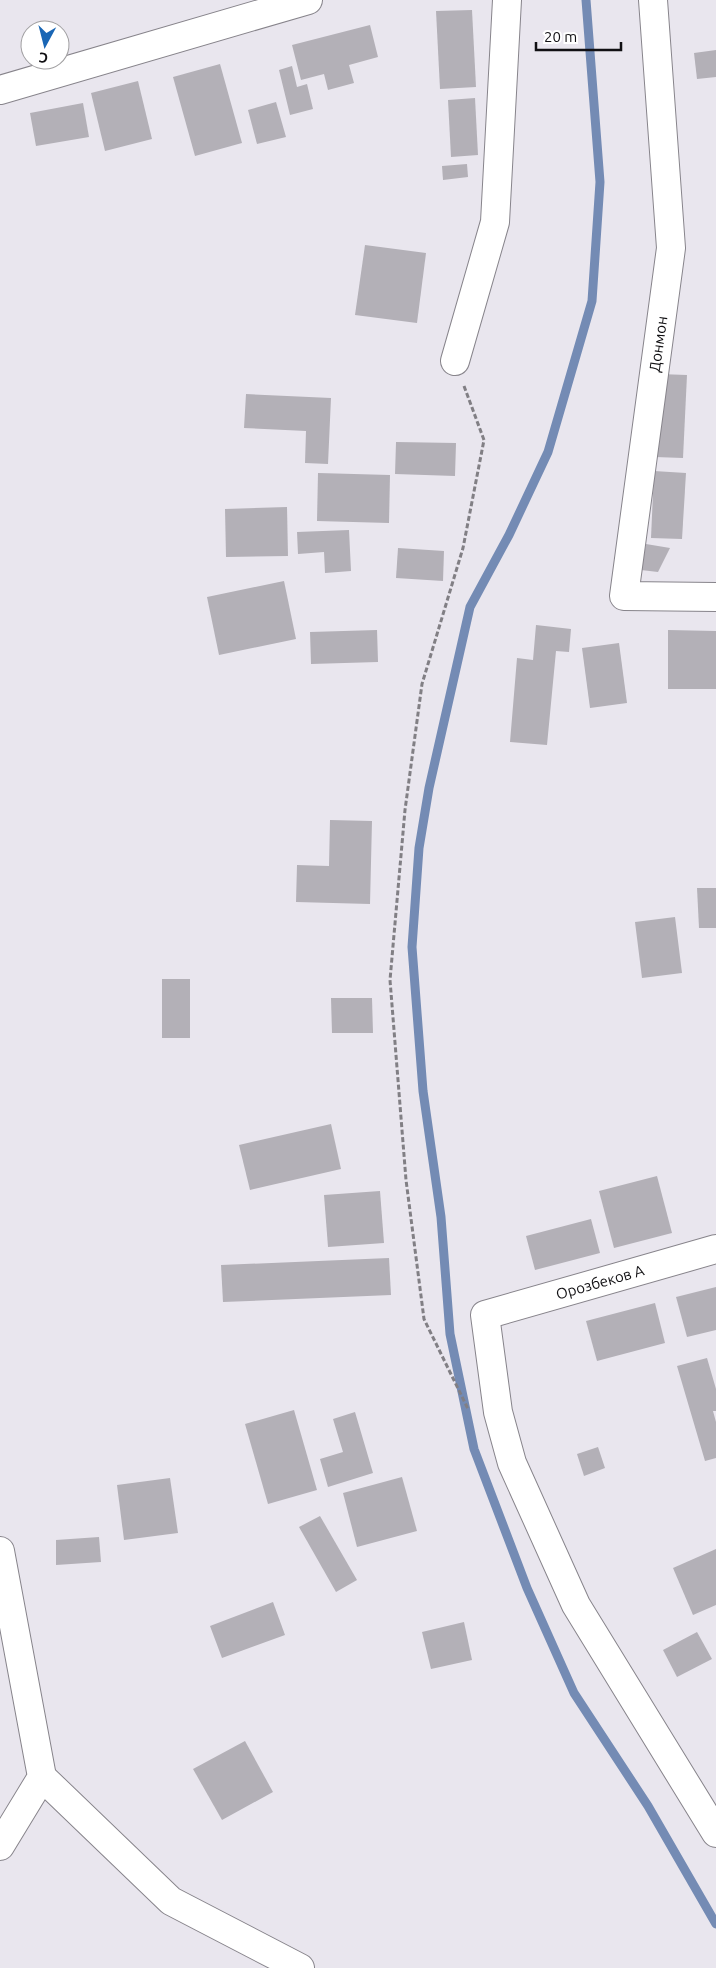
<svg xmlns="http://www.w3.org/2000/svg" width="716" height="1968" font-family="Ubuntu,sans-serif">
	<rect width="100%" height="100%" fill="#e9e6ee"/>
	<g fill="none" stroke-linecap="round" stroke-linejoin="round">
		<path stroke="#748bb4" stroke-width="9" d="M 586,0 L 600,182 L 592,301 L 548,452 L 509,535 L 470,607 L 429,788 L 419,848 L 412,947 L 423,1091 L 441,1217 L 450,1334 L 474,1449 L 527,1588 L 574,1693 L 648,1806 L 716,1924"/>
	</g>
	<g fill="#b3b0b7">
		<path d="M 472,10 L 476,87 L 440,89 L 436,11 Z"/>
		<path d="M 370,25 L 378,57 L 349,65 L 354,83 L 328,90 L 324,74 L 301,80 L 292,45 Z"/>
		<path d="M 716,50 L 716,77 L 697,79 L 694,53 Z"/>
		<path d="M 220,64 L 242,143 L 195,156 L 173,77 Z"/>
		<path d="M 292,66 L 297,87 L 307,84 L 313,109 L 290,115 L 279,70 Z"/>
		<path d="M 138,81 L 152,139 L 105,151 L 91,93 Z"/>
		<path d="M 475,98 L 478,155 L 451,157 L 448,100 Z"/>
		<path d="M 276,102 L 286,137 L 257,144 L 248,110 Z"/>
		<path d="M 83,103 L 89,137 L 36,146 L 30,113 Z"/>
		<path d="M 467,164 L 468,177 L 443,180 L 442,166 Z"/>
		<path d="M 365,245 L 426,253 L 417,323 L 355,315 Z"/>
		<path d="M 659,374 L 687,375 L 683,458 L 655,457 Z"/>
		<path d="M 246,394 L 331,398 L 328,464 L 305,463 L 306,431 L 244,428 Z"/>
		<path d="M 396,442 L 456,443 L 455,476 L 395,474 Z"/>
		<path d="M 654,471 L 686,473 L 682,539 L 651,538 Z"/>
		<path d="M 318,473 L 390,475 L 389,523 L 317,521 Z"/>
		<path d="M 287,507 L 288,556 L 226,557 L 225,509 Z"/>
		<path d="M 349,530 L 351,571 L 325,573 L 324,552 L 298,554 L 297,532 Z"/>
		<path d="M 646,544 L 670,548 L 658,572 L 641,570 Z"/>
		<path d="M 398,548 L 444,551 L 443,581 L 396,578 Z"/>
		<path d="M 284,581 L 296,639 L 219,655 L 207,597 Z"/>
		<path d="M 536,625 L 571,629 L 569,652 L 556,651 L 547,745 L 510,742 L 517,658 L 533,660 Z"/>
		<path d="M 377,630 L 378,662 L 311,664 L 310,632 Z"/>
		<path d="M 668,630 L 716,631 L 716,689 L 668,689 Z"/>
		<path d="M 619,643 L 627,703 L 590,708 L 582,648 Z"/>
		<path d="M 330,820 L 372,821 L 370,904 L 296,902 L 297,865 L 329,866 Z"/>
		<path d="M 697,888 L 716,888 L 716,928 L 699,928 Z"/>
		<path d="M 675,917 L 682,973 L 642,978 L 635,922 Z"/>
		<rect x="162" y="979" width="28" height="59"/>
		<path d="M 331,998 L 372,998 L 373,1033 L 332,1033 Z"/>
		<path d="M 331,1124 L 341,1169 L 250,1190 L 239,1145 Z"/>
		<path d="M 657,1176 L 672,1233 L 614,1248 L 599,1191 Z"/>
		<path d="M 380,1191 L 384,1243 L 328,1247 L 324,1195 Z"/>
		<path d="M 591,1219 L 600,1253 L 535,1270 L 526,1236 Z"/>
		<path d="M 389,1258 L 391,1295 L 223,1302 L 221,1265 Z"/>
		<path d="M 716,1287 L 716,1330 L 687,1337 L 676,1297 Z"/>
		<path d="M 655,1303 L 665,1343 L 597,1361 L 586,1321 Z"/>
		<path d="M 707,1358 L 716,1389 L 716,1411 L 713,1411 L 716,1422 L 716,1458 L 705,1461 L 677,1366 Z"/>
		<path d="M 294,1410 L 317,1490 L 268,1504 L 245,1424 Z"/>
		<path d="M 355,1412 L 373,1473 L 328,1487 L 320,1459 L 343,1452 L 333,1419 Z"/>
		<path d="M 598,1447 L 605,1468 L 584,1476 L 577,1454 Z"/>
		<path d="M 402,1477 L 417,1531 L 357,1547 L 343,1493 Z"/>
		<path d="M 170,1478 L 178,1533 L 124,1540 L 117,1485 Z"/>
		<path d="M 320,1516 L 357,1580 L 336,1592 L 299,1527 Z"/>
		<path d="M 99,1537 L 101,1562 L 56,1565 L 56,1540 Z"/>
		<path d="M 716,1549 L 716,1605 L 693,1615 L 673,1568 Z"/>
		<path d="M 273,1602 L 285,1635 L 222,1658 L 210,1626 Z"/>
		<path d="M 464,1622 L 472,1660 L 431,1669 L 422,1632 Z"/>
		<path d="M 697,1632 L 712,1659 L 677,1677 L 663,1650 Z"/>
		<path d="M 245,1741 L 273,1792 L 222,1820 L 193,1769 Z"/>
	</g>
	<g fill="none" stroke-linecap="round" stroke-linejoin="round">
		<g stroke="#87848b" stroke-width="30">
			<g id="minor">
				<path d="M 653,0 L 671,248 L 624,596 L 716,597"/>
				<path d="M 455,361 L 495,222 L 507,0"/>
				<path d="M 716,1249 L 485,1315 L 498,1412 L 512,1463 L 576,1605 L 716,1833"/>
				<path d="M 0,1551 L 42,1777 L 0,1846"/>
				<path d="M 42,1777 L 171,1901 L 300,1968"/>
			</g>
		</g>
		<g stroke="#87848b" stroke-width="30">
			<path id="highway" d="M 0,90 L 308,0"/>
		</g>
		<path stroke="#817f84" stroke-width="3" stroke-dasharray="5 2.5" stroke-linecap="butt" d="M 464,386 L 484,440 L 463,548 L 422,684 L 405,810 L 390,980 L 406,1180 L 424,1319 L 468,1409"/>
		<use href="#minor" stroke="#fff" stroke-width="28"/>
		<use href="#highway" stroke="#fff" stroke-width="28"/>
	</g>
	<g text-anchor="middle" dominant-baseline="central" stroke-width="4" stroke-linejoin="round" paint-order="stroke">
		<g font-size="15" fill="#111013" stroke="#fff">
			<text transform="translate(658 344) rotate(-82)">Донмон</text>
			<text transform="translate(600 1282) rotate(-16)">Орозбеков А</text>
		</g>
	</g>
	<g transform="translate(45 45) rotate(187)"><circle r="24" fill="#ffffff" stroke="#a09fa1"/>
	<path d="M0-4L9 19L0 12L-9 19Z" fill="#1966b5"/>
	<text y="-8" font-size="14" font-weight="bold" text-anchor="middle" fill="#111013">С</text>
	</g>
	<path d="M536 42v8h85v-8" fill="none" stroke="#111013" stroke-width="2.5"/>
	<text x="544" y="42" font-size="15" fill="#111013" stroke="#ffffff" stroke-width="4" paint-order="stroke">20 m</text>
</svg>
